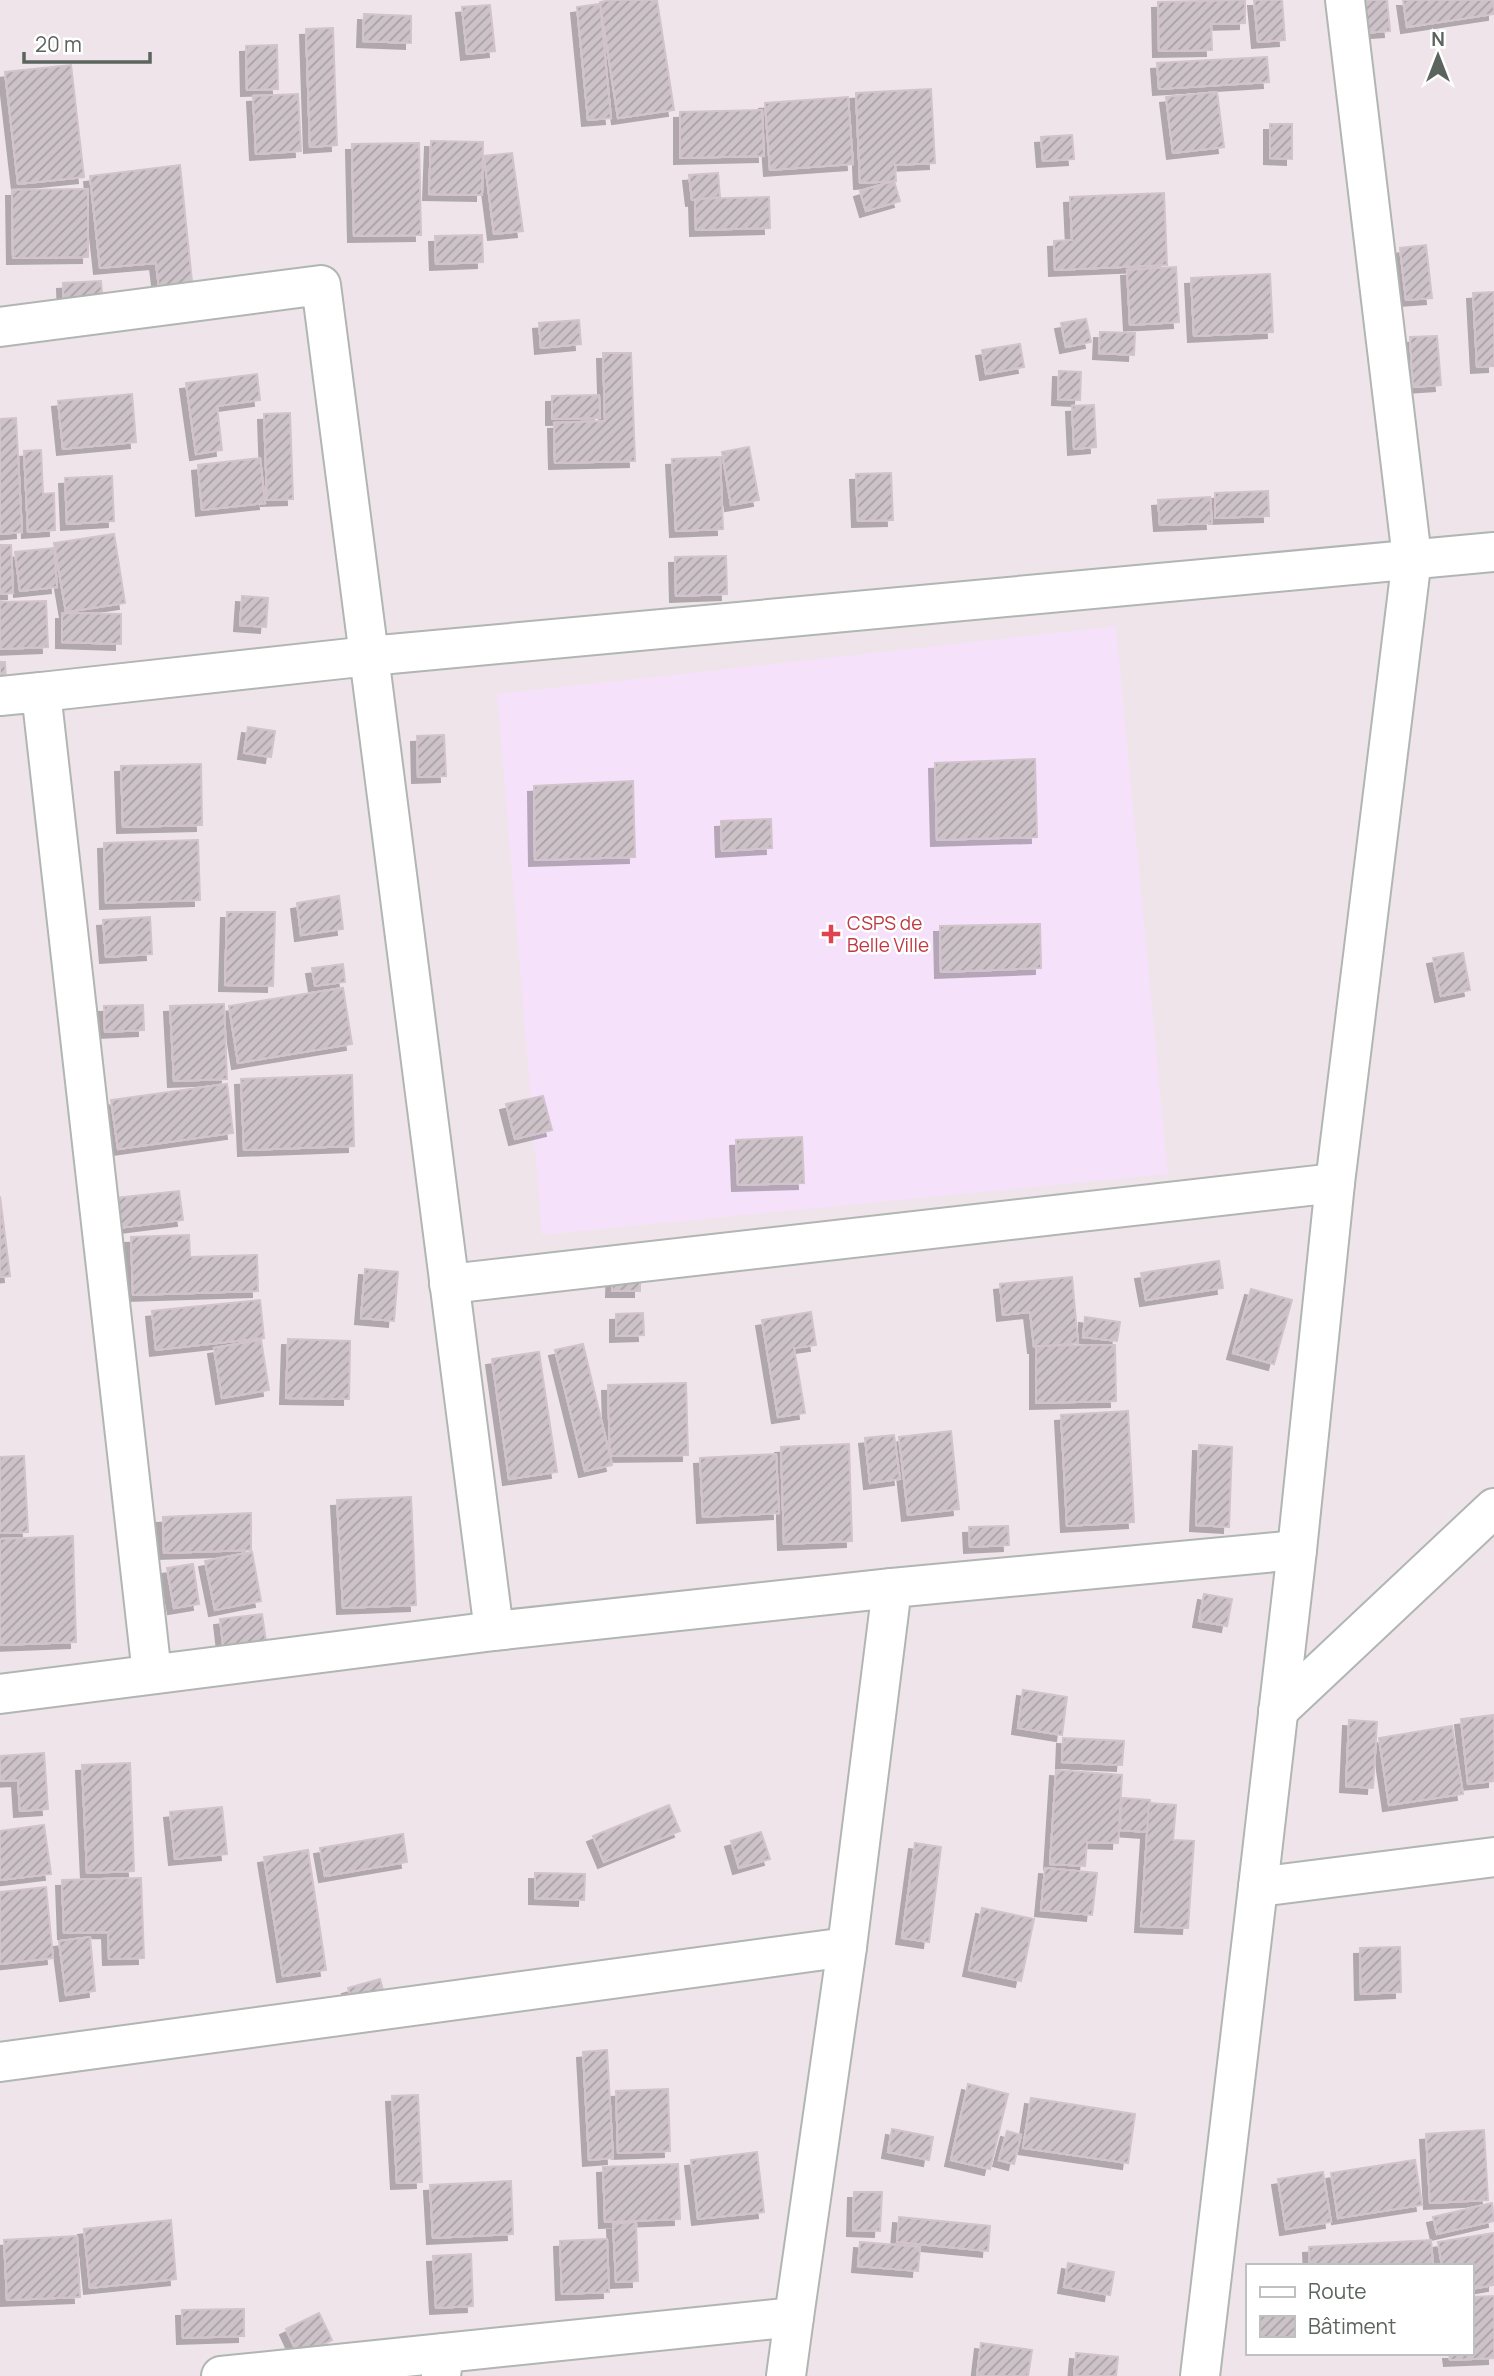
<svg xmlns="http://www.w3.org/2000/svg" width="1494" height="2376" font-family="Manrope,sans-serif">
	<defs>
		<pattern id="building-hatch" width="6" height="6" patternUnits="userSpaceOnUse" patternTransform="scale(1.75)"><rect width="6" height="6" fill="#ccc2c8"/><path d="M-1 1l2-2M0 6l6-6M5 7l2-2" fill="none" stroke="#a9a1a6"/></pattern>
		<filter id="shadow"><feDropShadow dx="-6" dy="6" stdDeviation="0" flood-color="#0004"/></filter>
	</defs>
	<rect width="100%" height="100%" fill="#eee4e9"/>
	<path fill="#f5e1fa" d="M 1116,626 L 1168,1174 L 542,1235 L 497,694 Z"/>
	<g fill="url(#building-hatch)" stroke="#d3c3cc" stroke-width="2" filter="url(#shadow)">
		<path d="M 611,0 L 657,0 L 674,110 L 618,118 L 600,2 Z"/>
		<path d="M 1245,0 L 1245,23 L 1211,24 L 1212,50 L 1159,51 L 1158,2 Z"/>
		<path d="M 1254,0 L 1282,0 L 1285,40 L 1258,42 Z"/>
		<path d="M 1360,0 L 1387,0 L 1390,31 L 1363,33 Z"/>
		<path d="M 1403,0 L 1494,0 L 1494,14 L 1407,27 Z"/>
		<path d="M 600,4 L 611,118 L 588,120 L 577,7 Z"/>
		<path d="M 490,5 L 495,51 L 467,54 L 462,7 Z"/>
		<path d="M 364,14 L 411,16 L 411,43 L 363,41 Z"/>
		<path d="M 333,28 L 337,145 L 310,147 L 306,29 Z"/>
		<path d="M 277,45 L 278,89 L 247,90 L 246,46 Z"/>
		<path d="M 1267,57 L 1269,82 L 1159,89 L 1157,63 Z"/>
		<path d="M 71,65 L 84,177 L 18,184 L 5,72 Z"/>
		<path d="M 931,89 L 935,163 L 895,165 L 896,181 L 860,183 L 856,93 Z"/>
		<path d="M 1217,92 L 1224,147 L 1173,153 L 1166,97 Z"/>
		<path d="M 298,94 L 301,151 L 256,154 L 253,96 Z"/>
		<path d="M 848,97 L 853,164 L 770,170 L 765,103 Z"/>
		<path d="M 762,110 L 764,156 L 680,158 L 680,112 Z"/>
		<path d="M 1270,124 L 1292,124 L 1292,159 L 1270,158 Z"/>
		<path d="M 1072,135 L 1074,159 L 1043,161 L 1041,137 Z"/>
		<path d="M 431,141 L 483,142 L 482,195 L 429,194 Z"/>
		<path d="M 419,143 L 421,235 L 354,236 L 352,144 Z"/>
		<path d="M 512,153 L 523,231 L 494,234 L 484,156 Z"/>
		<path d="M 180,165 L 194,301 L 161,305 L 156,263 L 100,268 L 90,176 Z"/>
		<path d="M 718,173 L 720,197 L 692,200 L 689,175 Z"/>
		<path d="M 894,181 L 900,201 L 866,211 L 860,191 Z"/>
		<path d="M 88,189 L 88,257 L 13,258 L 12,190 Z"/>
		<path d="M 1164,193 L 1167,265 L 1055,270 L 1054,241 L 1072,240 L 1070,197 Z"/>
		<path d="M 769,197 L 770,228 L 696,230 L 695,199 Z"/>
		<path d="M 482,235 L 483,262 L 436,264 L 435,236 Z"/>
		<path d="M 1426,245 L 1432,298 L 1406,300 L 1400,248 Z"/>
		<path d="M 1176,267 L 1179,322 L 1130,325 L 1127,270 Z"/>
		<path d="M 1270,274 L 1273,332 L 1194,336 L 1191,278 Z"/>
		<path d="M 101,281 L 103,305 L 64,307 L 63,283 Z"/>
		<path d="M 1494,292 L 1494,366 L 1477,367 L 1473,293 Z"/>
		<path d="M 1086,319 L 1091,342 L 1066,347 L 1061,323 Z"/>
		<path d="M 579,320 L 581,344 L 541,348 L 539,323 Z"/>
		<path d="M 1100,332 L 1135,333 L 1134,355 L 1099,353 Z"/>
		<path d="M 1437,336 L 1441,385 L 1413,387 L 1410,337 Z"/>
		<path d="M 1020,344 L 1024,367 L 986,374 L 982,350 Z"/>
		<path d="M 603,353 L 631,353 L 635,461 L 555,463 L 554,423 L 605,421 Z"/>
		<path d="M 1059,371 L 1081,372 L 1080,400 L 1058,399 Z"/>
		<path d="M 257,374 L 260,400 L 217,406 L 222,450 L 196,454 L 186,383 Z"/>
		<path d="M 132,394 L 136,442 L 63,449 L 58,401 Z"/>
		<path d="M 599,395 L 600,418 L 552,419 L 552,396 Z"/>
		<path d="M 1094,405 L 1096,447 L 1074,449 L 1072,406 Z"/>
		<path d="M 290,413 L 293,499 L 267,500 L 264,414 Z"/>
		<path d="M 16,418 L 22,532 L 0,534 L 0,419 Z"/>
		<path d="M 749,447 L 759,500 L 731,505 L 722,452 Z"/>
		<path d="M 41,450 L 43,494 L 54,493 L 55,530 L 28,532 L 24,451 Z"/>
		<path d="M 720,457 L 723,529 L 676,531 L 672,459 Z"/>
		<path d="M 260,458 L 265,503 L 202,510 L 198,465 Z"/>
		<path d="M 891,473 L 893,520 L 858,521 L 856,474 Z"/>
		<path d="M 112,476 L 114,521 L 67,524 L 65,478 Z"/>
		<path d="M 1268,491 L 1269,516 L 1215,518 L 1215,493 Z"/>
		<path d="M 1210,497 L 1212,523 L 1160,525 L 1158,500 Z"/>
		<path d="M 114,534 L 125,603 L 66,612 L 54,543 Z"/>
		<path d="M 0,545 L 11,545 L 13,593 L 0,594 Z"/>
		<path d="M 54,548 L 57,587 L 20,591 L 15,552 Z"/>
		<path d="M 726,556 L 727,594 L 676,596 L 675,557 Z"/>
		<path d="M 242,596 L 268,598 L 266,627 L 240,625 Z"/>
		<path d="M 46,601 L 48,647 L 0,649 L 0,602 Z"/>
		<path d="M 62,613 L 121,614 L 121,644 L 62,642 Z"/>
		<path d="M 0,662 L 5,662 L 6,681 L 0,682 Z"/>
		<path d="M 248,727 L 275,731 L 271,757 L 244,753 Z"/>
		<path d="M 444,735 L 446,776 L 418,777 L 417,736 Z"/>
		<path d="M 1035,759 L 1037,837 L 937,840 L 935,763 Z"/>
		<path d="M 201,764 L 202,825 L 123,827 L 121,766 Z"/>
		<path d="M 633,781 L 635,857 L 535,860 L 534,786 Z"/>
		<path d="M 771,819 L 772,848 L 722,851 L 721,821 Z"/>
		<path d="M 198,840 L 200,900 L 106,903 L 104,843 Z"/>
		<path d="M 339,896 L 343,929 L 301,935 L 297,903 Z"/>
		<path d="M 227,912 L 275,912 L 273,986 L 225,985 Z"/>
		<path d="M 150,917 L 152,954 L 106,957 L 103,920 Z"/>
		<path d="M 1040,924 L 1041,968 L 941,972 L 940,926 Z"/>
		<path d="M 1463,953 L 1470,990 L 1441,996 L 1433,958 Z"/>
		<path d="M 343,964 L 345,982 L 315,986 L 312,968 Z"/>
		<path d="M 343,988 L 352,1044 L 238,1063 L 229,1006 Z"/>
		<path d="M 224,1004 L 227,1079 L 174,1081 L 170,1006 Z"/>
		<path d="M 143,1005 L 144,1030 L 105,1032 L 104,1006 Z"/>
		<path d="M 352,1075 L 354,1146 L 244,1150 L 241,1079 Z"/>
		<path d="M 227,1084 L 233,1133 L 118,1149 L 111,1100 Z"/>
		<path d="M 543,1096 L 552,1130 L 515,1139 L 506,1104 Z"/>
		<path d="M 802,1137 L 804,1183 L 738,1185 L 736,1140 Z"/>
		<path d="M 179,1191 L 183,1220 L 119,1228 L 116,1198 Z"/>
		<path d="M 0,1196 L 10,1276 L 0,1277 Z"/>
		<path d="M 189,1235 L 190,1257 L 257,1255 L 258,1291 L 133,1295 L 131,1237 Z"/>
		<path d="M 1219,1261 L 1223,1288 L 1146,1300 L 1141,1273 Z"/>
		<path d="M 613,1263 L 640,1263 L 640,1291 L 612,1291 Z"/>
		<path d="M 365,1269 L 398,1272 L 394,1321 L 361,1318 Z"/>
		<path d="M 1072,1277 L 1078,1343 L 1034,1347 L 1030,1312 L 1003,1315 L 1000,1284 Z"/>
		<path d="M 1251,1289 L 1292,1300 L 1274,1364 L 1233,1353 Z"/>
		<path d="M 260,1300 L 264,1338 L 156,1350 L 152,1311 Z"/>
		<path d="M 811,1312 L 816,1345 L 794,1348 L 805,1413 L 778,1417 L 762,1320 Z"/>
		<path d="M 643,1313 L 644,1335 L 616,1336 L 616,1314 Z"/>
		<path d="M 1085,1317 L 1120,1322 L 1117,1341 L 1083,1337 Z"/>
		<path d="M 288,1339 L 350,1341 L 349,1399 L 286,1398 Z"/>
		<path d="M 261,1340 L 269,1390 L 222,1398 L 214,1348 Z"/>
		<path d="M 583,1344 L 612,1465 L 585,1471 L 555,1350 Z"/>
		<path d="M 1115,1345 L 1116,1401 L 1036,1403 L 1036,1346 Z"/>
		<path d="M 539,1352 L 557,1472 L 509,1479 L 492,1359 Z"/>
		<path d="M 686,1383 L 688,1455 L 610,1456 L 608,1385 Z"/>
		<path d="M 1128,1411 L 1134,1522 L 1067,1526 L 1061,1415 Z"/>
		<path d="M 951,1431 L 959,1509 L 908,1515 L 899,1437 Z"/>
		<path d="M 894,1435 L 900,1479 L 870,1483 L 865,1438 Z"/>
		<path d="M 849,1444 L 852,1541 L 784,1544 L 781,1447 Z"/>
		<path d="M 1199,1445 L 1232,1447 L 1229,1527 L 1196,1525 Z"/>
		<path d="M 776,1454 L 779,1513 L 703,1517 L 700,1458 Z"/>
		<path d="M 24,1456 L 28,1532 L 0,1533 L 0,1457 Z"/>
		<path d="M 411,1497 L 416,1605 L 343,1608 L 337,1500 Z"/>
		<path d="M 251,1513 L 251,1550 L 164,1553 L 163,1517 Z"/>
		<path d="M 1008,1526 L 1009,1545 L 970,1547 L 969,1527 Z"/>
		<path d="M 73,1536 L 76,1642 L 0,1645 L 0,1539 Z"/>
		<path d="M 252,1552 L 261,1601 L 215,1610 L 205,1561 Z"/>
		<path d="M 193,1564 L 199,1604 L 174,1608 L 167,1568 Z"/>
		<path d="M 1204,1594 L 1232,1599 L 1227,1626 L 1199,1621 Z"/>
		<path d="M 262,1614 L 267,1648 L 224,1653 L 220,1619 Z"/>
		<path d="M 1023,1690 L 1067,1697 L 1062,1735 L 1018,1728 Z"/>
		<path d="M 1494,1715 L 1494,1781 L 1468,1784 L 1461,1719 Z"/>
		<path d="M 1349,1720 L 1377,1722 L 1373,1788 L 1346,1786 Z"/>
		<path d="M 1452,1726 L 1463,1794 L 1389,1805 L 1379,1738 Z"/>
		<path d="M 1063,1738 L 1124,1741 L 1122,1765 L 1062,1762 Z"/>
		<path d="M 44,1753 L 48,1809 L 20,1811 L 18,1780 L 0,1781 L 0,1756 Z"/>
		<path d="M 130,1763 L 134,1871 L 87,1873 L 82,1765 Z"/>
		<path d="M 1056,1770 L 1122,1775 L 1118,1843 L 1087,1842 L 1085,1866 L 1050,1864 Z"/>
		<path d="M 1122,1798 L 1150,1800 L 1147,1832 L 1120,1830 Z"/>
		<path d="M 1149,1803 L 1176,1805 L 1173,1840 L 1194,1841 L 1188,1928 L 1141,1926 Z"/>
		<path d="M 669,1805 L 680,1831 L 604,1862 L 593,1836 Z"/>
		<path d="M 222,1807 L 227,1854 L 175,1859 L 170,1812 Z"/>
		<path d="M 44,1825 L 51,1874 L 0,1880 L 0,1831 Z"/>
		<path d="M 761,1832 L 770,1859 L 739,1868 L 731,1841 Z"/>
		<path d="M 403,1834 L 407,1862 L 325,1876 L 320,1848 Z"/>
		<path d="M 915,1843 L 941,1847 L 929,1942 L 902,1938 Z"/>
		<path d="M 308,1850 L 326,1970 L 283,1976 L 264,1857 Z"/>
		<path d="M 1045,1868 L 1097,1873 L 1092,1915 L 1041,1910 Z"/>
		<path d="M 535,1873 L 585,1874 L 584,1900 L 535,1898 Z"/>
		<path d="M 141,1878 L 144,1958 L 109,1959 L 108,1932 L 64,1933 L 62,1880 Z"/>
		<path d="M 46,1887 L 53,1958 L 0,1964 L 0,1892 Z"/>
		<path d="M 982,1908 L 1034,1919 L 1021,1981 L 969,1970 Z"/>
		<path d="M 90,1937 L 95,1991 L 66,1995 L 59,1941 Z"/>
		<path d="M 1400,1947 L 1401,1992 L 1361,1994 L 1360,1948 Z"/>
		<path d="M 380,1979 L 389,2012 L 357,2021 L 348,1988 Z"/>
		<path d="M 607,2050 L 613,2158 L 589,2160 L 583,2052 Z"/>
		<path d="M 968,2084 L 1008,2094 L 990,2169 L 951,2160 Z"/>
		<path d="M 668,2089 L 670,2151 L 618,2153 L 616,2091 Z"/>
		<path d="M 418,2095 L 422,2182 L 397,2183 L 392,2096 Z"/>
		<path d="M 1031,2098 L 1135,2114 L 1128,2163 L 1023,2148 Z"/>
		<path d="M 892,2129 L 933,2137 L 929,2160 L 888,2152 Z"/>
		<path d="M 1484,2130 L 1488,2200 L 1430,2203 L 1426,2134 Z"/>
		<path d="M 1007,2131 L 1021,2135 L 1014,2164 L 999,2160 Z"/>
		<path d="M 757,2152 L 764,2212 L 698,2219 L 691,2160 Z"/>
		<path d="M 1415,2160 L 1422,2205 L 1338,2218 L 1331,2173 Z"/>
		<path d="M 678,2164 L 680,2219 L 605,2222 L 603,2167 Z"/>
		<path d="M 1323,2172 L 1331,2222 L 1286,2229 L 1278,2179 Z"/>
		<path d="M 511,2181 L 513,2234 L 433,2238 L 430,2185 Z"/>
		<path d="M 854,2192 L 882,2192 L 880,2231 L 853,2230 Z"/>
		<path d="M 1492,2203 L 1494,2221 L 1437,2234 L 1433,2217 Z"/>
		<path d="M 899,2217 L 990,2226 L 988,2251 L 897,2242 Z"/>
		<path d="M 171,2220 L 176,2279 L 90,2288 L 84,2229 Z"/>
		<path d="M 636,2222 L 638,2281 L 616,2282 L 613,2224 Z"/>
		<path d="M 1494,2233 L 1494,2285 L 1471,2289 L 1471,2266 L 1442,2266 L 1438,2242 Z"/>
		<path d="M 77,2236 L 80,2297 L 7,2300 L 4,2240 Z"/>
		<path d="M 607,2239 L 609,2292 L 562,2294 L 560,2241 Z"/>
		<path d="M 1431,2240 L 1433,2266 L 1310,2266 L 1309,2247 Z"/>
		<path d="M 860,2242 L 920,2247 L 918,2271 L 858,2266 Z"/>
		<path d="M 471,2254 L 473,2306 L 436,2308 L 433,2256 Z"/>
		<path d="M 1068,2263 L 1114,2272 L 1110,2295 L 1064,2287 Z"/>
		<path d="M 1494,2296 L 1494,2358 L 1450,2360 L 1449,2353 L 1471,2353 L 1471,2297 Z"/>
		<path d="M 244,2309 L 244,2336 L 183,2338 L 182,2310 Z"/>
		<path d="M 319,2313 L 332,2340 L 299,2357 L 286,2329 Z"/>
		<path d="M 981,2343 L 1032,2350 L 1028,2376 L 977,2376 Z"/>
		<path d="M 1076,2353 L 1118,2357 L 1116,2376 L 1074,2376 Z"/>
	</g>
	<g fill="none" stroke-linecap="round" stroke-linejoin="round">
		<g stroke="#b0b6b2" stroke-width="42">
			<g id="minor">
				<path d="M 0,327 L 321,285 L 369,656 L 1494,552"/>
				<path d="M 41,692 L 369,656 L 494,1631"/>
				<path d="M 0,696 L 41,692 L 152,1674"/>
				<path d="M 1335,1183 L 1297,1550 L 1258,1887 L 1494,1857"/>
				<path d="M 449,1284 L 1335,1183 L 1412,558 L 1345,0"/>
				<path d="M 0,1694 L 494,1631 L 892,1588"/>
				<path d="M 1278,1711 L 1494,1508"/>
				<path d="M 0,2062 L 847,1947 L 892,1588 L 1297,1550"/>
				<path d="M 221,2376 L 444,2353"/>
				<path d="M 441,2376 L 444,2353 L 794,2317 L 847,1947"/>
				<path d="M 786,2376 L 794,2317"/>
				<path d="M 1200,2376 L 1258,1887"/>
			</g>
		</g>
		<use href="#minor" stroke="#fff" stroke-width="38"/>
	</g>
	<path fill="#e0444e" stroke="#fff" stroke-width="2.5" d="M827.5 923.5h7v7h7v7h-7v7h-7v-7h-7v-7h7z"/>
	<g text-anchor="middle" dominant-baseline="central" stroke-width="5" stroke-linejoin="round" paint-order="stroke">
		<g font-size="19" fill="#be3a42" stroke="#fff" text-anchor="start">
			<text x="847" y="923">CSPS de<tspan x="847" dy="22">Belle Ville</tspan></text>
		</g>
	</g>
	<rect x="1246" y="2264" width="228" height="91" fill="#ffffff" stroke="#bec1bf" stroke-width="2"/>
	<rect x="1260" y="2287" width="35" height="10" fill="#ffffff" stroke="#bec1bf" stroke-width="2"/>
	<text x="1308" y="2299" font-size="21" fill="#5c645e">Route</text>
	<rect x="1260" y="2316" width="35" height="21" fill="url(#building-hatch)" stroke="#bec1bf" stroke-width="2"/>
	<text x="1308" y="2334" font-size="21" fill="#5c645e">Bâtiment</text>
	<g transform="translate(1438 56)" stroke="#ffffff" stroke-width="5" paint-order="stroke">
	<path d="M0-5L12 26L0 18L-12 26Z" fill="#5c645e"/>
	<text y="-10" font-size="19" font-weight="bold" text-anchor="middle" fill="#5c645e">N</text>
	</g>
	<path d="M24 52v10h126v-10" fill="none" stroke="#5c645e" stroke-width="3.5"/>
	<text x="35" y="52" font-size="21" fill="#5c645e" stroke="#ffffff" stroke-width="5" paint-order="stroke">20 m</text>
</svg>
